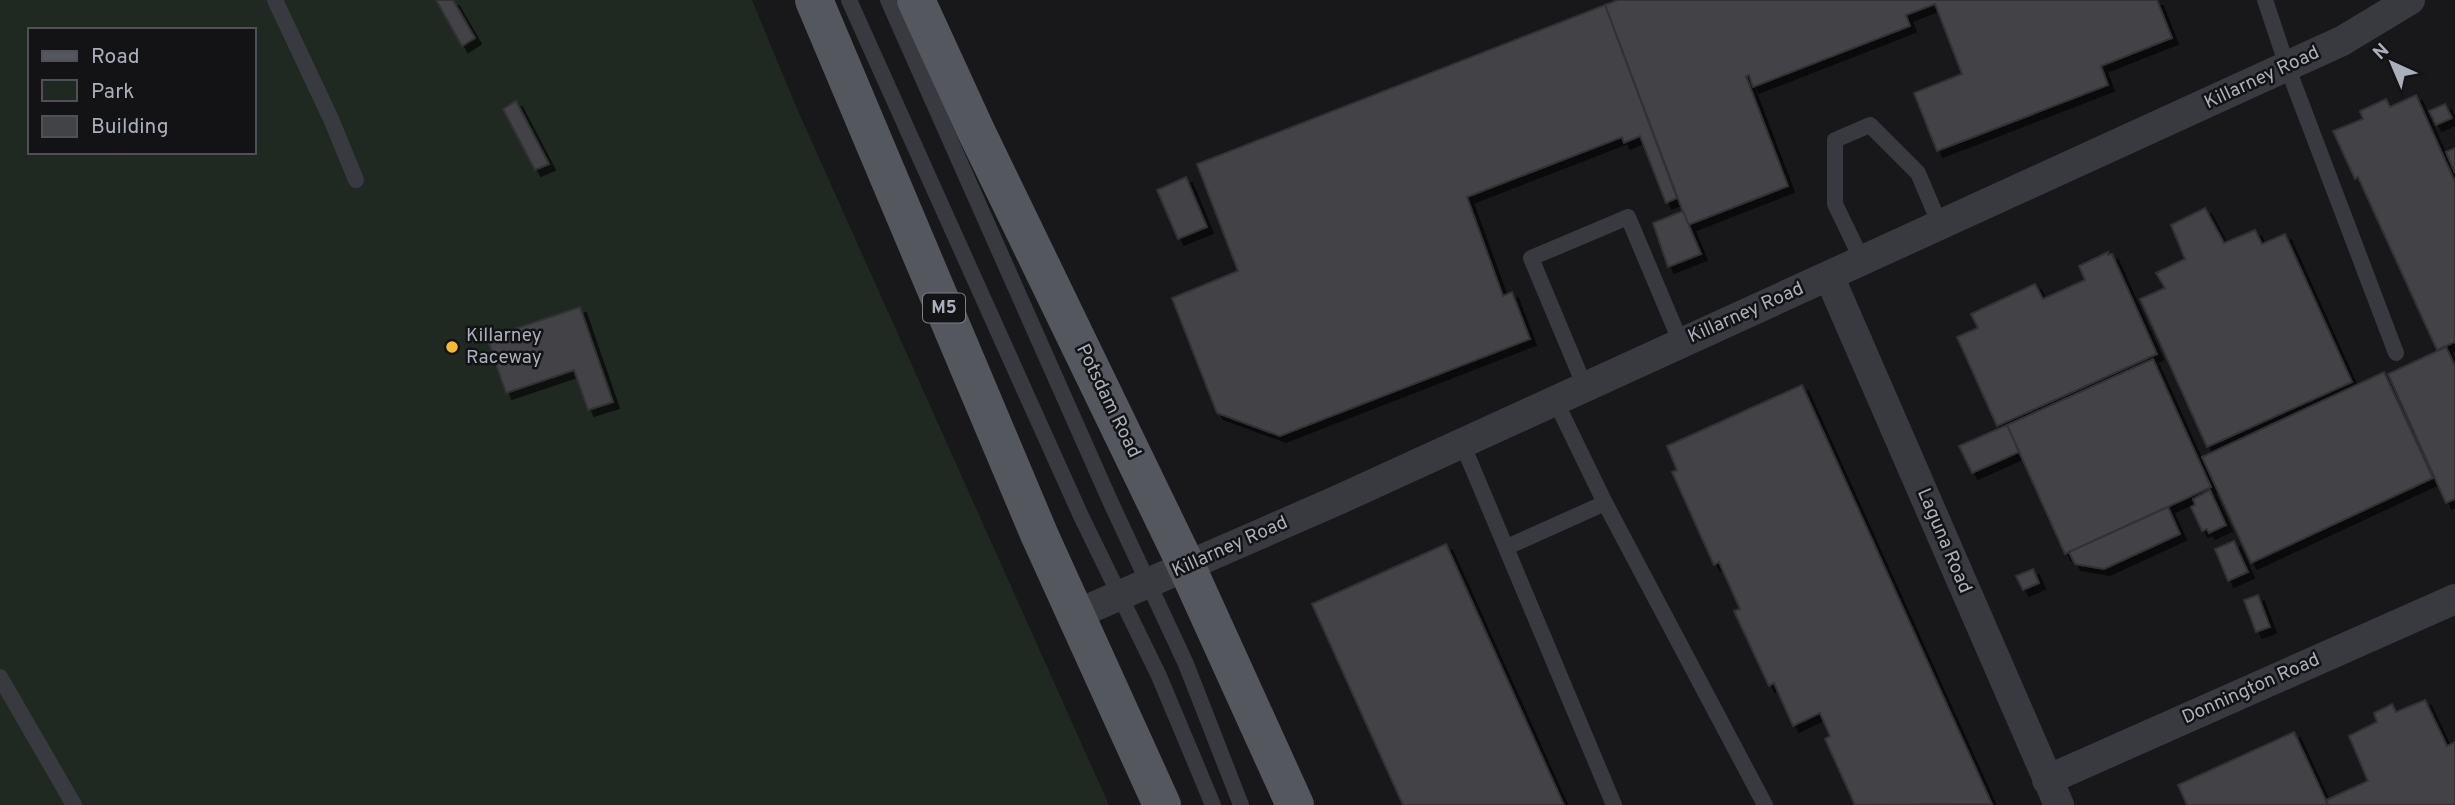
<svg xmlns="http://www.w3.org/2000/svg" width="2455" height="805" font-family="Overpass,sans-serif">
	<defs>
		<filter id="shadow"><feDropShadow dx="6" dy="6" stdDeviation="0" flood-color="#0009"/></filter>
	</defs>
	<rect width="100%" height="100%" fill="#18181a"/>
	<path fill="#202921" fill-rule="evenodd" d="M 0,0 L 752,0 L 798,111 L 1109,805 L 0,805 ZM 30,30 L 254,30 L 254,152 L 30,152 Z"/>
	<g fill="#424347" stroke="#323236" stroke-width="2" filter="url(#shadow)">
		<path d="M 436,0 L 453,0 L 475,38 L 462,46 Z"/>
		<path d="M 1618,0 L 2157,0 L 2172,38 L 2101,66 L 2108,85 L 1937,151 L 1914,93 L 1962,74 L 1935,4 L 1906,15 L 1910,26 L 1753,87 L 1749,75 L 1746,76 L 1788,186 L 1688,225 L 1605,5 Z"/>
		<path d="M 1605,5 L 1677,198 L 1666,203 L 1640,136 L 1624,143 L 1622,137 L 1467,197 L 1503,296 L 1512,292 L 1530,339 L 1280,436 L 1217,413 L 1172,298 L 1238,271 L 1197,164 Z"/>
		<path d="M 2416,95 L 2455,182 L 2455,342 L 2437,350 L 2358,177 L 2355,179 L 2333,131 L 2363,119 L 2360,111 L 2386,99 L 2390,107 Z"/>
		<path d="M 516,101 L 549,164 L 535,170 L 503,109 Z"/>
		<path d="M 2445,104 L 2452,118 L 2436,125 L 2429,111 Z"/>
		<path d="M 2455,148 L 2455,173 L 2446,152 Z"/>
		<path d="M 1186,177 L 1207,227 L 1178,239 L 1157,190 Z"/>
		<path d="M 2205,208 L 2224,243 L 2255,230 L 2262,244 L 2285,234 L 2352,382 L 2207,447 L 2140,299 L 2165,288 L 2156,273 L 2185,259 L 2171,225 Z"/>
		<path d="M 1683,211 L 1701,254 L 1668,267 L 1653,223 Z"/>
		<path d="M 2108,252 L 2108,255 L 2112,254 L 2157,354 L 1997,426 L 1957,337 L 1978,328 L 1971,314 L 2035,284 L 2043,299 L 2085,280 L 2079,266 Z"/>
		<path d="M 580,307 L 613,402 L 588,410 L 574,370 L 506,393 L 487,338 Z"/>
		<path d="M 2446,347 L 2455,366 L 2455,499 L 2446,503 L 2388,374 Z"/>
		<path d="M 2153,359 L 2211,487 L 2065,554 L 2007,425 Z"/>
		<path d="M 2384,372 L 2433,478 L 2251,563 L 2202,457 Z"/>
		<path d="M 1802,385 L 1992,804 L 1855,805 L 1825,739 L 1830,736 L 1820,713 L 1793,726 L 1774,683 L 1769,686 L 1734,611 L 1740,609 L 1719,562 L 1714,565 L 1672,472 L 1677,470 L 1667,446 Z"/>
		<path d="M 2007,425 L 2019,452 L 1972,473 L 1959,446 Z"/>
		<path d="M 2210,490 L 2226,525 L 2209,533 L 2207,529 L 2202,531 L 2191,507 L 2195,505 L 2193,499 Z"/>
		<path d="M 2168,507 L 2180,534 L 2104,569 L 2075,564 L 2069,552 Z"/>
		<path d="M 2234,541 L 2248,572 L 2228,581 L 2215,549 Z"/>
		<path d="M 1446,544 L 1564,805 L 1403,805 L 1312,604 Z"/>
		<path d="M 2033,569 L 2039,583 L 2023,590 L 2016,576 Z"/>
		<path d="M 2258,595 L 2270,627 L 2256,632 L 2244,600 Z"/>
		<path d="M 2425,700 L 2447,746 L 2455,742 L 2455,805 L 2328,805 L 2326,800 L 2368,781 L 2349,736 L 2377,722 L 2374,713 L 2392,704 L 2396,712 Z"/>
		<path d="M 2294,732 L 2328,805 L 2187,805 L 2178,785 Z"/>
	</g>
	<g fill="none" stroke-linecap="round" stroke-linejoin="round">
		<g stroke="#393a40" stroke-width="16">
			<path d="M 275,0 L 331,119 L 356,180"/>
			<path d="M 849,0 L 1081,516 L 1159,676 L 1213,805"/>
			<path d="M 888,0 L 1111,503 L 1186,664 L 1241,805"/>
			<path d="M 2265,0 L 2287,66 L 2396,353"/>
			<path d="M 1862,260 L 1835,204 L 1835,140 L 1870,125 L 1918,173 L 1940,225"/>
			<path d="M 1585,387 L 1531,258 L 1628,217 L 1681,343"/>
			<path d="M 1555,400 L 1605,503 L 1765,805"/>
			<path d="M 1462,443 L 1614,805"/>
			<path d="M 1507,547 L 1605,503"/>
			<path d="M 0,677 L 74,805"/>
		</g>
		<g stroke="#393a40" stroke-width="30">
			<path d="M 1829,276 L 2059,805"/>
			<path d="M 1077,614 L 1338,500 L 2342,41 L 2410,0"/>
			<path d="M 2047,780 L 2455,599"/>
		</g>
		<g stroke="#55575f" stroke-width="38">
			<path d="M 814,0 L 1039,534 L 1162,805"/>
			<path d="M 916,0 L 976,131 L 1186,565 L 1295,805"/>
		</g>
	</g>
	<circle fill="#f7b833" stroke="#131315" stroke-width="2.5" cx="452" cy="347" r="7"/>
	<g text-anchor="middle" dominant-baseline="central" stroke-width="5" stroke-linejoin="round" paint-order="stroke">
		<rect fill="#131315" stroke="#7d8088" stroke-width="2" x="923" y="293.5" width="42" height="29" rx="5"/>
		<g font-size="18" font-weight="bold" fill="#aaafba">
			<text x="944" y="308">M5</text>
		</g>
		<g font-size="19" fill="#aaafba" stroke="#131315">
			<text transform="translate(2262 78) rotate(-25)">Killarney Road</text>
			<text transform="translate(1746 313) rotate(-24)">Killarney Road</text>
			<text transform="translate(1108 401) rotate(64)">Potsdam Road</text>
			<text transform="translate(1944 541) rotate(67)">Laguna Road</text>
			<text transform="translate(1230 547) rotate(-24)">Killarney Road</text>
			<text transform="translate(2251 689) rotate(-24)">Donnington Road</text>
		</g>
		<g font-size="19" fill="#aaafba" stroke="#131315" text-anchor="start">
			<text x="466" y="336">Killarney<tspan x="466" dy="22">Raceway</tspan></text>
		</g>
	</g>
	<rect x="28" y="28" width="228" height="126" fill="#131315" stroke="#4f5157" stroke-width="2"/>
	<rect x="42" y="51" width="35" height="10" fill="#55575f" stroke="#4f5157" stroke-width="2"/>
	<text x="91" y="63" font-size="21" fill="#aaafba">Road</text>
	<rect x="42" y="80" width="35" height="21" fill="#202921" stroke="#4f5157" stroke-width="2"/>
	<text x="91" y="98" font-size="21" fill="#aaafba">Park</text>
	<rect x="42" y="116" width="35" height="21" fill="#424347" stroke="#4f5157" stroke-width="2"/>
	<text x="91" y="133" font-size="21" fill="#aaafba">Building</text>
	<g transform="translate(2392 63) rotate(316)" stroke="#131315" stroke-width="5" paint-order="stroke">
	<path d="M0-5L12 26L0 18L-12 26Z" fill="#aaafba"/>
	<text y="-10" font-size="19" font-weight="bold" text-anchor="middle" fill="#aaafba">N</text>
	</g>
</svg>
